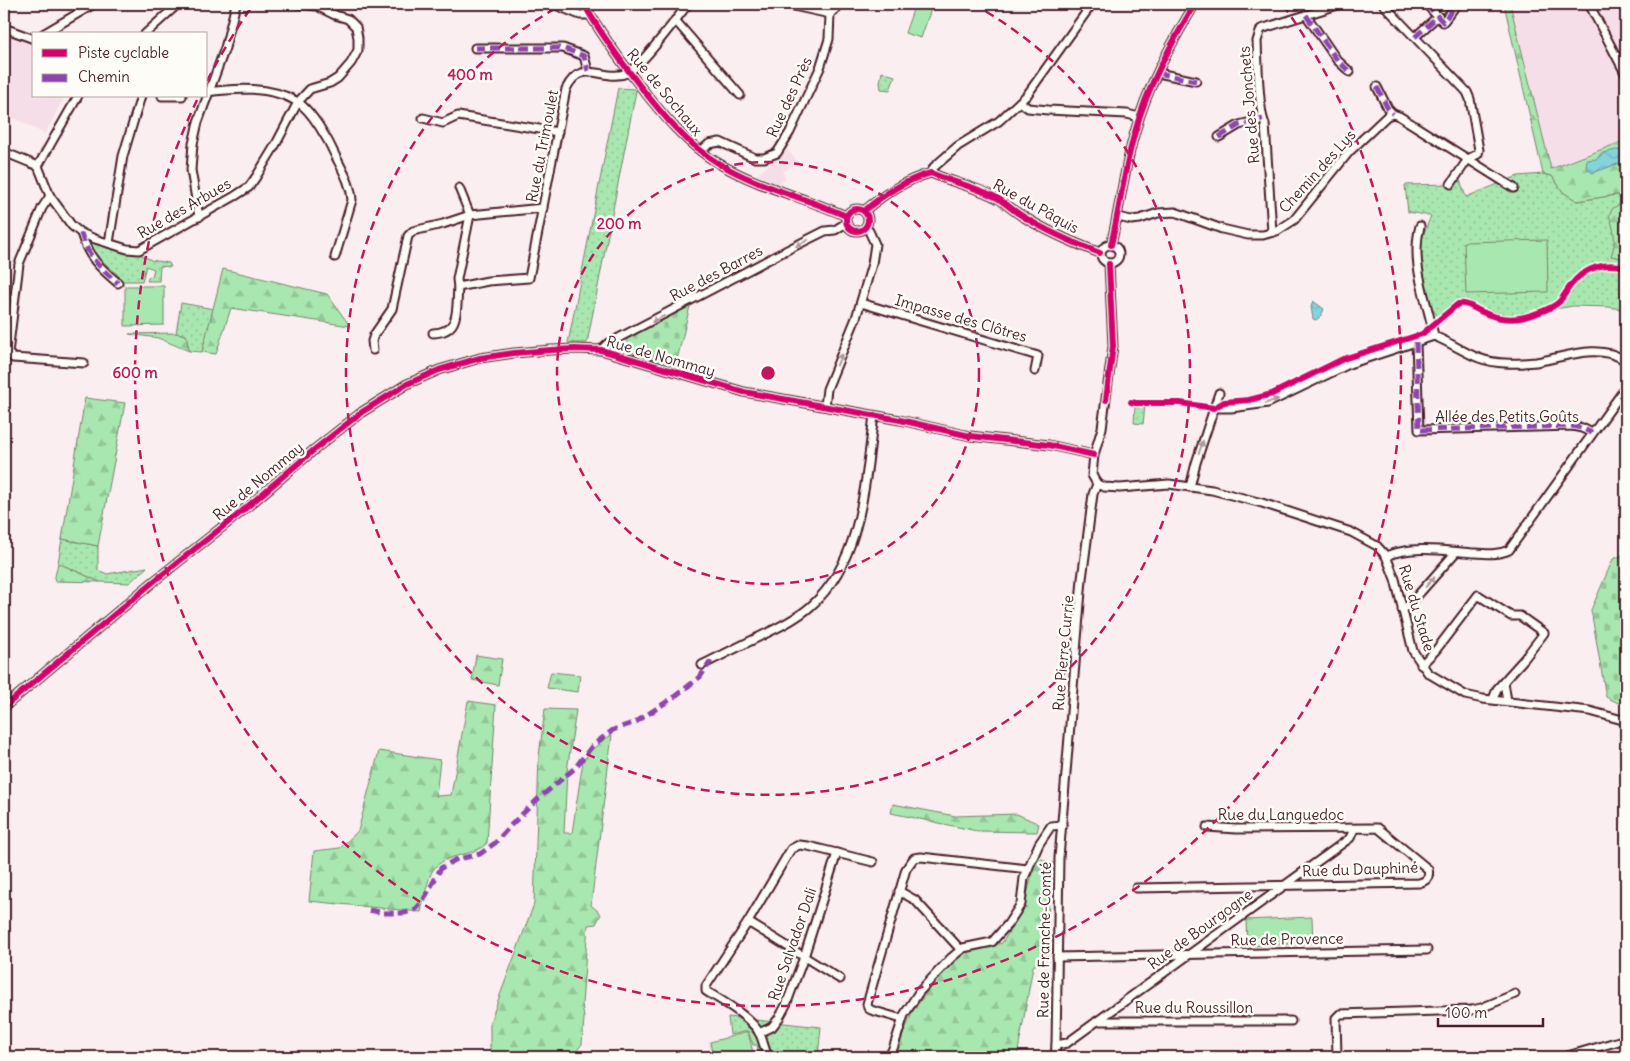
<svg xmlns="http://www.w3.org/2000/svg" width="1630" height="1061" font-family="Delius,sans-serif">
	<defs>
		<pattern id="green-dots" width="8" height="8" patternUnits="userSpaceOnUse" patternTransform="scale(1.25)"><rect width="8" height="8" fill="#a8e7af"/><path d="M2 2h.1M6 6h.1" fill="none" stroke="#92c697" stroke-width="1.8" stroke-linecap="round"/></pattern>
		<pattern id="forest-firs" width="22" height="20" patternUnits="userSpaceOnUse" patternTransform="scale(1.25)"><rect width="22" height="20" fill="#a8e7af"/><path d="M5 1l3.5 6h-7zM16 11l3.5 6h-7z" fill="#92c697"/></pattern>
		<pattern id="cemetery-stones" width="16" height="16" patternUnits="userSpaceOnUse" patternTransform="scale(1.25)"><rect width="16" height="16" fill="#a8e7af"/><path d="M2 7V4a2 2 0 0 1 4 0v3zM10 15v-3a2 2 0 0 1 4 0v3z" fill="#92c697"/></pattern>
		<pattern id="water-waves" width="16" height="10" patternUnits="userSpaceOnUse" patternTransform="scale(1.25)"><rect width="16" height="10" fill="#83d4db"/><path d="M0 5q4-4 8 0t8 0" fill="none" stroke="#73b6bc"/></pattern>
	</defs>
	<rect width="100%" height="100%" fill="#faeef0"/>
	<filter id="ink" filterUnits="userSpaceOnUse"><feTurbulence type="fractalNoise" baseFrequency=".02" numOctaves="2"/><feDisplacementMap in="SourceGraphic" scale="10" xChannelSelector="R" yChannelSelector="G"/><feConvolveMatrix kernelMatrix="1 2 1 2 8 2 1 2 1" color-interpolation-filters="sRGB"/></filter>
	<g filter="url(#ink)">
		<g fill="#f6dee8">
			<path d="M 1510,4 L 1626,4 L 1626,140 L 1551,169 Z"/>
			<path d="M 4,33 L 34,45 L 34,96 L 65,96 L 45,134 L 4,113 Z"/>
			<path d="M 787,150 L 798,162 L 783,172 L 785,179 L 778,184 L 757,175 Z"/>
		</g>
		<g fill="url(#green-dots)" stroke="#79836d">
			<path d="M 882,72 L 895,76 L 890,90 L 881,89 L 880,82 Z"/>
			<path d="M 618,88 L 634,89 L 636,91 L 587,343 L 568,343 Z"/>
			<path d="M 1543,174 L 1552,176 L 1563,192 L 1577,201 L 1616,195 L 1626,196 L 1626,310 L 1609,307 L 1573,306 L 1512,316 L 1477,308 L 1462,299 L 1444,322 C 1425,309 1419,267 1421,246 C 1422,235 1427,226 1431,216 L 1408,212 L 1405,185 L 1451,184 L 1458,175 L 1466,197 L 1518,176 Z"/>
			<path d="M 93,241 L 138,253 L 151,260 L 169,263 L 171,267 L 160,266 L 159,281 L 147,281 L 149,276 L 152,277 L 154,269 L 146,266 L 142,281 L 123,281 C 113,267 97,261 90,245 Z"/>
			<path d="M 181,303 L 214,309 L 202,352 L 189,351 L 186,335 L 176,333 Z"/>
			<path d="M 1135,406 L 1145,406 L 1143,424 L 1134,423 Z"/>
			<path d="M 62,539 L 98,546 L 98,570 L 107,574 L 147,567 L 129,583 L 100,582 L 58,563 Z"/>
			<path d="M 728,1017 L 821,1027 L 818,1057 L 760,1057 L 757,1045 L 753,1045 L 748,1031 L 730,1035 Z"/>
		</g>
		<g fill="url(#forest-firs)" stroke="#79836d">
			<path d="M 1504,4 L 1510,4 L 1551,169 L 1626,140 L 1626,196 L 1616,195 L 1577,201 L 1563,192 L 1552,176 L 1543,174 Z"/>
			<path d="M 1621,204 L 1626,209 L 1626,259 L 1611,256 C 1617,241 1614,229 1609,215 L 1613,208 Z"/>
			<path d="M 223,269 L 327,294 L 350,326 L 231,308 L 216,354 L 202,352 Z"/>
			<path d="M 176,333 L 186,335 L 189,351 L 158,338 L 129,334 Z"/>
			<path d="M 85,398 L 125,403 L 98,546 L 62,539 Z"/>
			<path d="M 58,563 L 100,582 L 54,581 Z"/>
			<path d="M 476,655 L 502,659 L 498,685 L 472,680 Z"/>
			<path d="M 551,672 L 580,675 L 578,692 L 547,688 Z"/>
			<path d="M 468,701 L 496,705 L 487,843 C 472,858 446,852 433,870 C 428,877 423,903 421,912 L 309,901 L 314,851 L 340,848 L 358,831 L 379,751 L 440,760 L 436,796 L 451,795 Z"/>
			<path d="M 545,709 L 576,710 L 567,771 L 564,833 L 572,833 L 583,761 C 591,750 600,741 612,735 L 591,905 L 601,914 L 596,924 L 588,925 L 582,1004 L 584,1018 L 582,1044 L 572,1057 L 490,1057 L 490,1022 L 534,904 L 539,756 Z"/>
			<path d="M 893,804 L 955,816 L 1017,814 L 1039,824 L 1037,832 L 977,831 L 891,813 Z"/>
			<path d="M 1036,856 L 1049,863 L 1048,958 L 1033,966 L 1017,1057 L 890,1057 L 899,1044 L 913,1011 L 941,972 L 964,953 L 1002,943 L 1024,908 Z"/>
		</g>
		<g fill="url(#cemetery-stones)" stroke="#79836d">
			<path d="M 690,306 L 675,368 L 626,350 L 627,339 Z"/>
			<path d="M 1626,554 L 1626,704 L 1618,703 L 1606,697 L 1591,610 L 1613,559 Z"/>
		</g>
		<g fill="#a8e7af" stroke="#79836d">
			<path d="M 915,4 L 920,4 L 931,9 L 921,38 L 905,33 Z"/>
			<path d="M 1547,240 L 1548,292 L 1466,294 L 1464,242 Z"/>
			<path d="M 125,286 L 164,286 L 164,325 L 125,326 Z"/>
			<path d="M 1312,917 L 1313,943 L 1247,946 L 1246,920 Z"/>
			<path d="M 748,1032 L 754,1057 L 713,1057 L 710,1042 Z"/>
		</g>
		<g fill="url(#water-waves)" stroke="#6c8c95">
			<path d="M 1616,150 L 1626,151 L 1626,161 L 1592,173 L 1586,167 L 1587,160 L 1596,159 L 1603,153 Z"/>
			<path d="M 1313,301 L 1324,309 L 1321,316 L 1316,320 L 1313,319 L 1311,307 Z"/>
		</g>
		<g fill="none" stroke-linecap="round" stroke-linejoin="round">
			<g stroke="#4a1f2b" stroke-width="11">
				<g id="minor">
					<path d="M 553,4 L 580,15 L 590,15"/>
					<path d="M 584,4 C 600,33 620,60 640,86 C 663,115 686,144 718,163 C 758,187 804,197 846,216"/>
					<path d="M 784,4 L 830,14"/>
					<path d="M 1383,4 L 1467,92 L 1470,99 L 1479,150 L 1478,154 L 1468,159 L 1451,184"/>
					<path d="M 1426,4 L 1443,22 L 1457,4"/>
					<path d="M 1589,4 L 1626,75"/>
					<path d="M 1306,15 L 1337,60 L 1350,72"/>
					<path d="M 675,20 L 740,95"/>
					<path d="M 4,28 L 34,39"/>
					<path d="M 43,34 L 94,4"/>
					<path d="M 145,34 L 178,4"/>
					<path d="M 1415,37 L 1438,16"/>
					<path d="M 475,48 L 563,48 L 584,56 L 588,71"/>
					<path d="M 1158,73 L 1196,81"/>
					<path d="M 1377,87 L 1388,109 L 1393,114"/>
					<path d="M 206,92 C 236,88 270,86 296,101 C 311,109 329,141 336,157 C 343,171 351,184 352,200 L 335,257"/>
					<path d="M 162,96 L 182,96"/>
					<path d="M 1020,102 L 1028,108 L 1048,110 L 1127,114 L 1139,117"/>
					<path d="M 423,118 L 443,123 L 458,116 L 558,132"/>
					<path d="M 1219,137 L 1239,125 L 1263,119"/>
					<path d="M 701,151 L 709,144 L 720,142 L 755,158 L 764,158 L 777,153 L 790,132 L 820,68 L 829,39 L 830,14 L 841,4"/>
					<path d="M 4,152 L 38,166 L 50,196 L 72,226 L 81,233 L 95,239 L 127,249 L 139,250 L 235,196 L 249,187 L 256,177 L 276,144 L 298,102 L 310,89 L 330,83 L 338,78 L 351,63 L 358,50 L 358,38 L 356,27 L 348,19 L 335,15 L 317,6 L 297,4"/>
					<path d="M 38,166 L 78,96"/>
					<path d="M 931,173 L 934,167 L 958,146 L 999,121 L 1027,95 L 1092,4"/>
					<path d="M 931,173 C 953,183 978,187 999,199 C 1008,205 1015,212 1024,217 C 1048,232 1074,243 1100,253"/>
					<path d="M 459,188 L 470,215"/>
					<path d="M 50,196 L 42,208 L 19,264 L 8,353 L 13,358 L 84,363"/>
					<circle cx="857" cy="220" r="11"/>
					<path d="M 864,211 C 884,194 905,180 931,173"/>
					<path d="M 470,215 L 457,279 L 458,287 L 488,281 L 529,278 L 566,89 C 582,56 605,83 627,73 C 642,66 676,19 688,4"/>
					<path d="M 199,217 L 191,170 L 193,144 L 198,122 L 225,48 L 236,4"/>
					<path d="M 1118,217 L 1131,220 L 1140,219 L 1158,213 L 1175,212 L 1222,229 L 1248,235 L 1263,235 L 1277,231 L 1294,220 L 1349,152 L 1387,116 L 1393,114 L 1399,116 L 1514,188"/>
					<path d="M 1420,226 C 1410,264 1427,299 1434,336"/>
					<path d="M 1272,232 L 1265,124 C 1258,110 1258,59 1257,41 L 1261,29 L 1341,4"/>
					<path d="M 81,233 C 88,257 99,267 118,283"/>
					<path d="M 109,243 L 123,156 L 141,96"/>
					<circle cx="1110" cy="254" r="9"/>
					<path d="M 1111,245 C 1120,207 1124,169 1135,132 C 1147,87 1171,44 1195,4"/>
					<path d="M 861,303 L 1038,356 L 1035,371"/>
					<path d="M 433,333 C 461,332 456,309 458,287"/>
					<path d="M 1434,336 C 1461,347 1474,362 1505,363 C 1515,364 1526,363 1536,362 C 1565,357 1600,342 1626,361"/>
					<path d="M 1416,342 L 1419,430 L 1572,426 L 1582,428 L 1592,433"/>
					<path d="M 373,350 L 372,341 L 374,335 L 392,309 L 408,236 L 413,231 L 443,224 L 470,215 L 543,208"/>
					<path d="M 601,350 L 607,344 L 785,251 L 825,231 L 835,230 L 846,223"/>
					<path d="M 825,406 L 827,389 L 856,318 L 872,264 L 875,244 L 869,231 L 865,228"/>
					<path d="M 1214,408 L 1231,408 L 1268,403 L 1349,364 L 1434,336"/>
					<path d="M 1097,484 L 1104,487 L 1120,488 L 1169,484 L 1212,490 L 1262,503 L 1351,532 L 1377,546 L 1386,556 L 1395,579 L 1413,651 L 1428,673 L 1465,695 L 1483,699 L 1590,711 L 1626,721"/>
					<path d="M 1097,484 L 1092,475 L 1094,455 L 1102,428 L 1113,346 L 1109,264"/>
					<path d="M 1190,487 L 1196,463 L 1219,393"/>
					<path d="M 1386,556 C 1413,545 1446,551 1475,553 C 1487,554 1498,555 1509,550 L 1626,387"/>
					<path d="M 1402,610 L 1410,604 L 1456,552"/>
					<path d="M 702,665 C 722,655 742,645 763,635 C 779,627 798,618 811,606 C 863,560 865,480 874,416"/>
					<path d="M 1421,665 L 1436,650 L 1478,595 L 1511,616 L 1520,616 L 1544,633 L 1524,659 L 1497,689 L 1493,699"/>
					<path d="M 1504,682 L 1507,701"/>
					<path d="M 4,707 L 153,582 L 240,513 L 315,449 L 362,412 L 407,384 L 439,370 L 480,358 L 514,353 L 551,350 L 575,349 L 601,350 L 744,392 L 900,420 L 970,436 L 1049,445 L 1094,455"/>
					<path d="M 1136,888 L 1419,883 C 1427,881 1430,877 1428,869 L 1378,828 L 1236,829 L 1207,827"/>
					<path d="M 899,891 L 915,900 L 961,950"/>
					<path d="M 748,922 L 840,979"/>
					<path d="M 1057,957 L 1427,950"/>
					<path d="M 902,1019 L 871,1010 L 868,1008 L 867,1004 L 906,869 L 914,858 L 921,857 L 1028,869"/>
					<path d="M 1097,1021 L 1291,1021"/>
					<path d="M 759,1033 L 772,1027 L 779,1018 L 786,1005 L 804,957 L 837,853"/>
					<path d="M 1056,1045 L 1067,1043 L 1350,838 L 1354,829"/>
					<path d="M 768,1057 C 765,1050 763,1041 760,1034 C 751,1017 722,1001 706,991 L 706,986 L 748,922 L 791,849 L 799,845 L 808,846 L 873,862"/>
					<path d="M 889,1057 L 894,1046 L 904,1015 L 919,992 L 951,958 L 963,948 L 992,942 L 1008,924 L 1021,904 L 1024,878 L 1039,844 L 1051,826 L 1062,825"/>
					<path d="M 1055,1057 L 1056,1045 L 1059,858 L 1082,579 L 1093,494 L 1097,484"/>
					<path d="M 1337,1057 L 1336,1018 L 1340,1014 L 1472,1010 L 1481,1008 L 1515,994"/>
					<path d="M 1564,1057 L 1626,1039"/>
				</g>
			</g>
			<use href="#minor" stroke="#fdfcf7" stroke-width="7"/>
			<g stroke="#8e44ad" stroke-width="5" stroke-dasharray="10 5" stroke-linecap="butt">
				<path d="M 1426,4 L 1443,22 L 1457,4"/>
				<path d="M 1306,15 L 1337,60 L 1350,72"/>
				<path d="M 1415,37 L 1438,16"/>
				<path d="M 475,48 L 563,48 L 584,56 L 588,71"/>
				<path d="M 1158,73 L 1196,81"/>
				<path d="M 1377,87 L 1388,109 L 1393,114"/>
				<path d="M 1219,137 L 1239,125 L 1263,119"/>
				<path d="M 81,233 C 88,257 99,267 118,283"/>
				<path d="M 1416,342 L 1419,430 L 1572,426 L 1582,428 L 1592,433"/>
				<path d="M 369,910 L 384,913 L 404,913 L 415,910 L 423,901 L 441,868 L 455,860 L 480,854 L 495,843 L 512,824 L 538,799 L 575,768 L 592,746 L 613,730 L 636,722 L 674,697 L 700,677 L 711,661"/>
			</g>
			<g stroke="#fdfcf7" stroke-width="9">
				<g id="cycleway">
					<path d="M 584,4 C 600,33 620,60 640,86 C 663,115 686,144 718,163 C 758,187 804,197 846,216"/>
					<circle cx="857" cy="220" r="11"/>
					<path d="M 864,211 C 884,194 905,180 931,173 C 953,183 978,187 999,199 C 1008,205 1015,212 1024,217 C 1048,232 1074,243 1100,253"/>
					<path d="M 1111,245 C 1120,207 1124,169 1135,132 C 1147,87 1171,44 1195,4"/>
					<path d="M 1106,400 L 1113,346 L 1109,264"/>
					<path d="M 1131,402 L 1136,403 L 1180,403 L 1214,408 L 1224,402 L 1249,400 L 1272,394 L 1343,359 L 1422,334 L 1458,304 C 1467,303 1472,307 1480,311 C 1494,318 1509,321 1525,317 C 1535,314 1553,309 1560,301 C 1564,296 1567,290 1571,285 C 1585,267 1605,262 1626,267"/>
					<path d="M 4,707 L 153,582 L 240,513 L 315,449 L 362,412 L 407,384 L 439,370 L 480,358 L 514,353 L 551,350 L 575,349 L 601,350 L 744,392 L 900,420 L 970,436 L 1049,445 L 1094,455"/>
				</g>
			</g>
			<use href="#cycleway" stroke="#d6006c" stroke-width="6"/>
		</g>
		<defs><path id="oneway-solid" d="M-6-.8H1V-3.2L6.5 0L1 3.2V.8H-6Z" transform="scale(1.25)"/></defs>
		<g fill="#ac999b">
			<use href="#oneway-solid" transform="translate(802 243) rotate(153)"/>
			<use href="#oneway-solid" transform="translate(658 319) rotate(153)"/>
			<use href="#oneway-solid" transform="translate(839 360) rotate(-68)"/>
			<use href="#oneway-solid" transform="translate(1272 401) rotate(-19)"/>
			<use href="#oneway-solid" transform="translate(1201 447) rotate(-72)"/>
			<use href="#oneway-solid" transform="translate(1430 582) rotate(-48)"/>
		</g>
	</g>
	<g fill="none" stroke="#c2185b" stroke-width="2.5" stroke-dasharray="9 6">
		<circle cx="768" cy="373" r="211"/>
		<path d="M973 4A422 422 0 1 1 563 4"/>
		<path d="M207 81A633 633 0 0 1 253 5M1283 5A633 633 0 1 1 197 100"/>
	</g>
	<g text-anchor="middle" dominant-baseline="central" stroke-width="5" stroke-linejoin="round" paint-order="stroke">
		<g font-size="15" fill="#4a1f2b" stroke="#fdfcf7">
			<text transform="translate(665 92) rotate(50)">Rue de Sochaux</text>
			<text transform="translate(789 97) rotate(-65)">Rue des Près</text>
			<text transform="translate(1249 105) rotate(-95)">Rue des Jonchets</text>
			<text transform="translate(542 146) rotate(-79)">Rue du Trimoulet</text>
			<text transform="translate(1317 171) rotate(-48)">Chemin des Lys</text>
			<text transform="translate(1036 206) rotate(29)">Rue du Pâquis</text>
			<text transform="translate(184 208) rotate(-30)">Rue des Arbues</text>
			<text transform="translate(716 273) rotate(-28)">Rue des Barres</text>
			<text transform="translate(961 318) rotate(16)">Impasse des Clôtres</text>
			<text transform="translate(661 356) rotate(16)">Rue de Nommay</text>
			<text x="1507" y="416">Allée des Petits Goûts</text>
			<text transform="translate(258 481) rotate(-40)">Rue de Nommay</text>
			<text transform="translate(1417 608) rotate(73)">Rue du Stade</text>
			<text transform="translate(1063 653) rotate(-85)">Rue Pierre Currie</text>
			<text x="1281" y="814">Rue du Languedoc</text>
			<text transform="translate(1360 869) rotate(-2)">Rue du Dauphiné</text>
			<text transform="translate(1200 929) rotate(-36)">Rue de Bourgogne</text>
			<text transform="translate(1287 939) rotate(-1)">Rue de Provence</text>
			<text transform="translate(1044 940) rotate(-89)">Rue de Franche-Comté</text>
			<text transform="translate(792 944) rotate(-71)">Rue Salvador Dali</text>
			<text x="1194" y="1007">Rue du Roussillon</text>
		</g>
	</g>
	<circle cx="768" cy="373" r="8" fill="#c2185b" stroke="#fdfcf7" stroke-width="2.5"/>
	<g font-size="15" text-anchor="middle" font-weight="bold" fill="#c2185b" stroke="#fdfcf7" stroke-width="5" stroke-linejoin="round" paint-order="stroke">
		<text x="470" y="80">400 m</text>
		<text x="619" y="229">200 m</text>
		<text x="135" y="378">600 m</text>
	</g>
	<rect width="1630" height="1061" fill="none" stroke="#fdfcf7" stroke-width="20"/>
	<rect x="10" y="10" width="1610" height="1041" fill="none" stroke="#4a1f2b" stroke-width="2" filter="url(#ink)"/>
	<rect x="32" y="32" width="175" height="65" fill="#fdfcf7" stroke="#b5a4a5"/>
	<rect x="42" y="49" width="25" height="8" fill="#d6006c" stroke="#b5a4a5"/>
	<text x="78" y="58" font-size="15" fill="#4a1f2b">Piste cyclable</text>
	<rect x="42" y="74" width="25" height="8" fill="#8e44ad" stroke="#b5a4a5"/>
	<text x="78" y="82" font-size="15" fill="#4a1f2b">Chemin</text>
	<path d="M1438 1018v8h105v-8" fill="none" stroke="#4a1f2b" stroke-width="2.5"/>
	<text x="1445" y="1018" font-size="15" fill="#4a1f2b" stroke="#fdfcf7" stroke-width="4" paint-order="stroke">100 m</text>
</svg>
